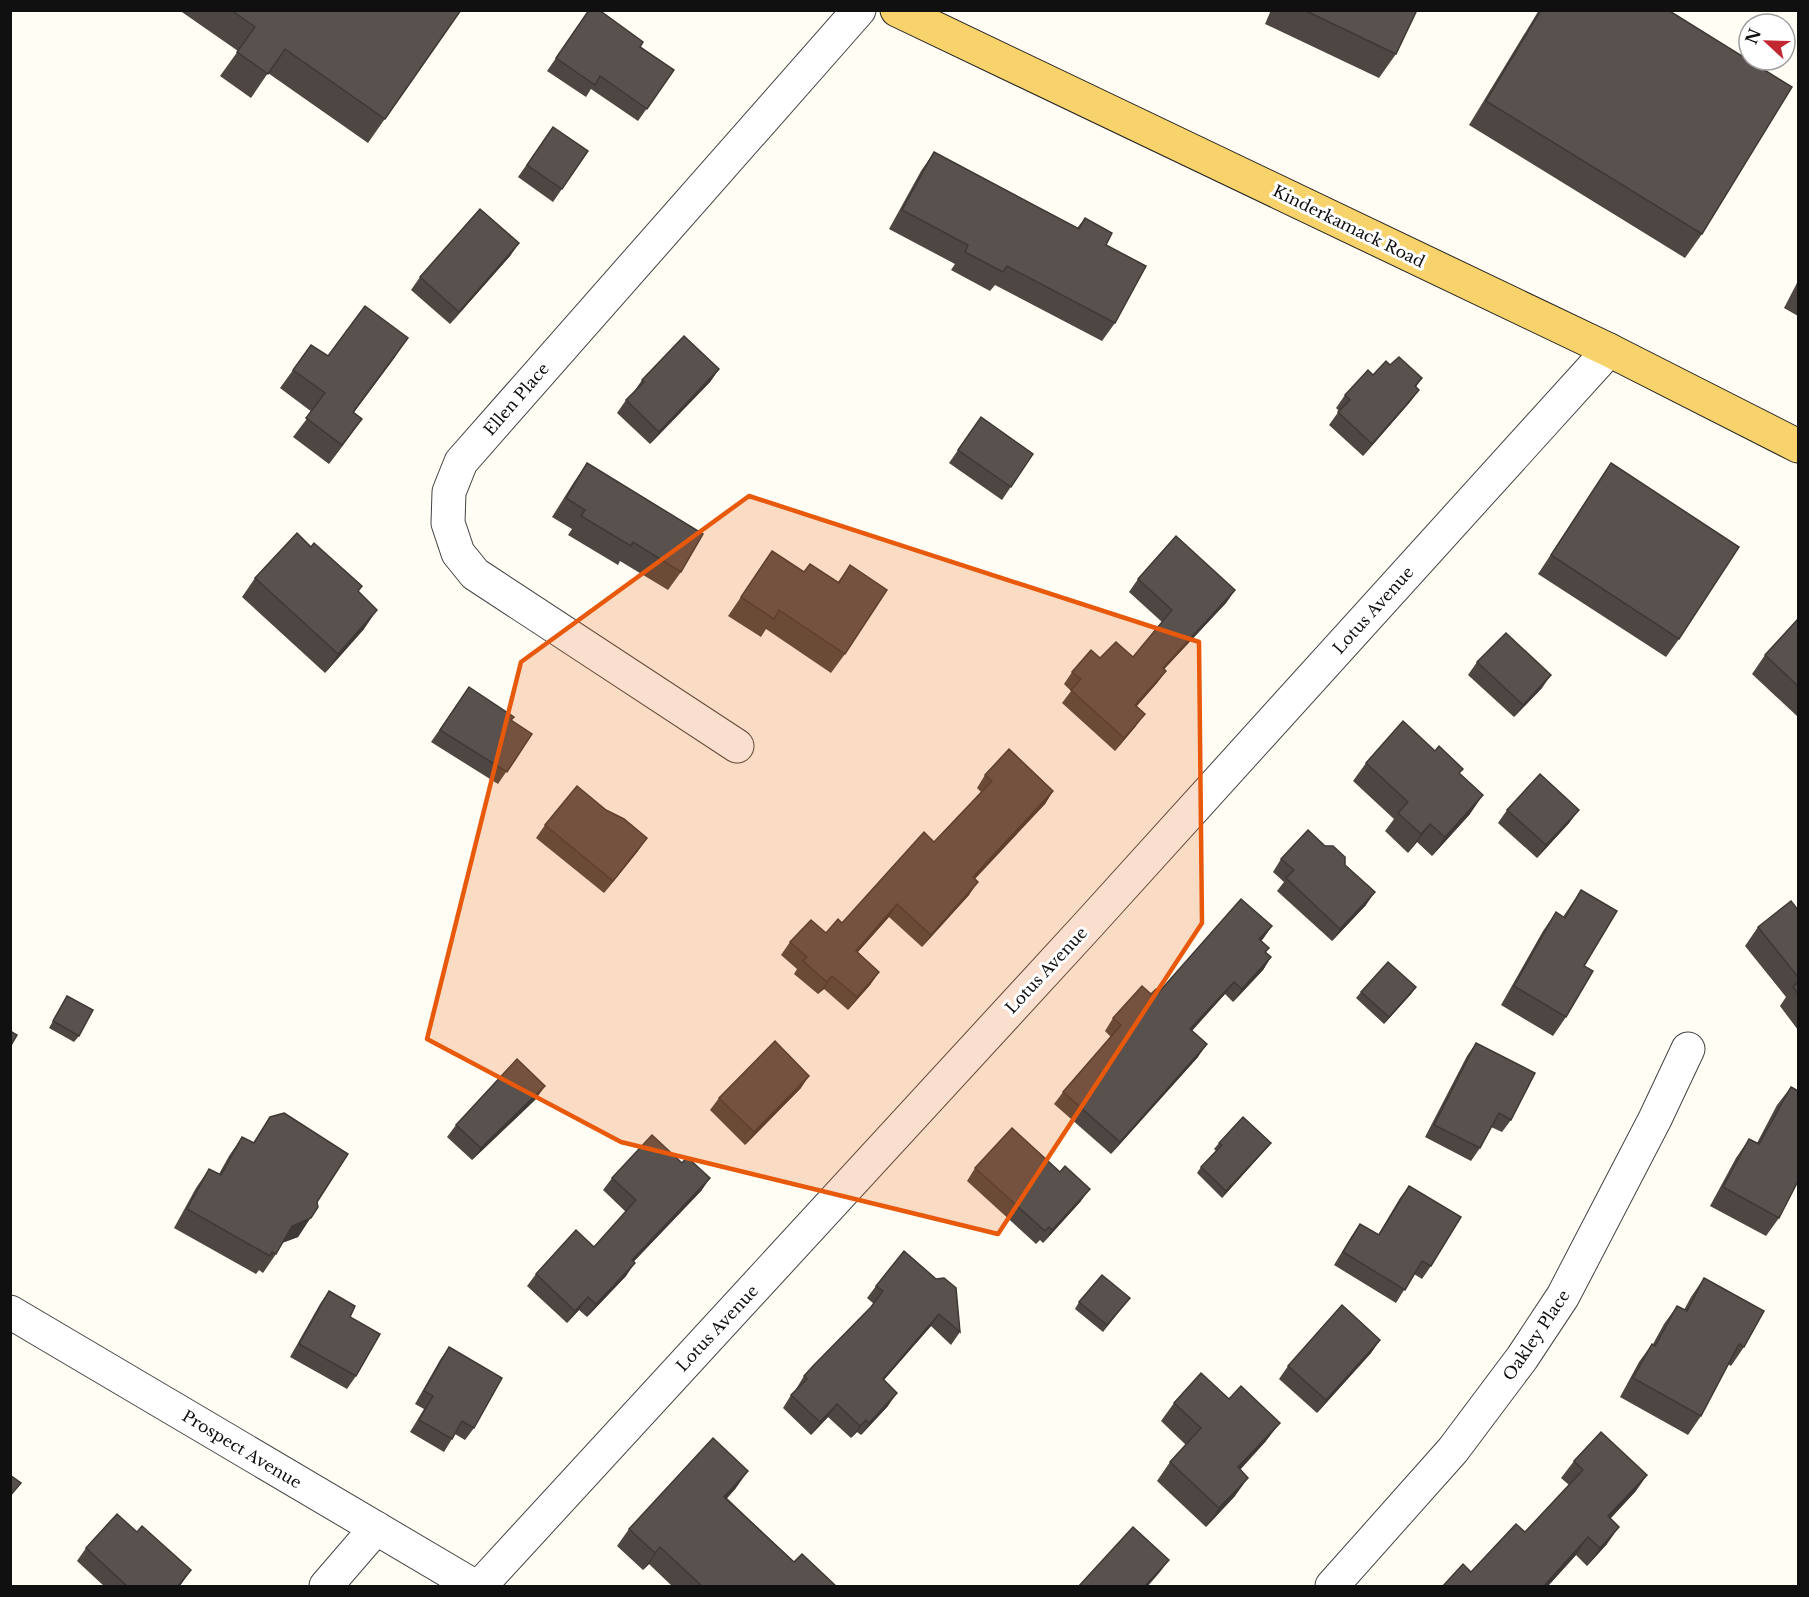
<svg xmlns="http://www.w3.org/2000/svg" width="1809" height="1597" font-family="'Libre Baskerville',serif">
	<rect width="100%" height="100%" fill="#fffdf4"/>
	<g fill="none" stroke-linecap="round" stroke-linejoin="round">
		<g stroke="#434343" stroke-width="35">
			<g id="minor">
				<path d="M 737,746 L 475,574 L 458,553 L 448,523 L 449,492 L 461,462 L 859,10"/>
				<path d="M 10,1312 L 474,1586"/>
				<path d="M 326,1586 L 376,1528"/>
				<path d="M 480,1586 L 1088,925 L 1609,350"/>
				<path d="M 1332,1586 L 1453,1450 L 1522,1358 L 1563,1296 L 1655,1119 L 1688,1049"/>
			</g>
		</g>
		<g stroke="#212121" stroke-width="35">
			<path id="major" d="M 897,10 L 1609,350 L 1798,446"/>
		</g>
		<use href="#minor" stroke="#fff" stroke-width="33"/>
		<use href="#major" stroke="#f8d36b" stroke-width="33"/>
	</g>
	<g fill="#4d4642">
		<path d="M 179,10 L 461,10 L 368,143 L 268,73 L 251,98 L 220,76 L 238,51 Z"/>
		<path d="M 589,10 L 674,70 L 638,121 L 591,89 L 586,97 L 547,71 Z"/>
		<path d="M 1271,10 L 1417,10 L 1396,54 L 1379,78 L 1265,24 Z"/>
		<path d="M 1539,10 L 1668,10 L 1702,234 L 1685,258 L 1469,125 Z"/>
		<path d="M 553,127 L 588,151 L 553,202 L 518,177 Z"/>
		<path d="M 934,152 L 1077,228 L 1085,218 L 1106,245 L 1115,323 L 1102,341 L 995,285 L 990,291 L 951,270 L 955,264 L 889,229 L 921,171 Z"/>
		<path d="M 519,243 L 510,256 L 450,324 L 411,290 L 420,277 Z"/>
		<path d="M 1798,281 L 1798,316 L 1784,308 Z"/>
		<path d="M 311,345 L 328,356 L 395,357 L 354,412 L 349,437 L 329,464 L 293,437 L 312,412 L 280,388 Z"/>
		<path d="M 1390,365 L 1422,378 L 1416,387 L 1419,390 L 1410,402 L 1363,456 L 1329,425 L 1339,411 L 1336,408 L 1345,395 L 1373,375 Z"/>
		<path d="M 719,369 L 710,382 L 650,444 L 617,413 L 626,400 L 633,393 L 642,380 Z"/>
		<path d="M 981,417 L 1033,454 L 1002,500 L 949,463 Z"/>
		<path d="M 587,463 L 681,572 L 668,590 L 620,561 L 618,565 L 568,535 L 572,529 L 552,517 L 574,482 Z"/>
		<path d="M 1611,463 L 1679,639 L 1666,657 L 1538,574 Z"/>
		<path d="M 772,551 L 804,572 L 838,582 L 850,565 L 845,654 L 831,673 L 766,629 L 761,637 L 728,616 Z"/>
		<path d="M 255,578 L 364,629 L 325,673 L 242,597 Z"/>
		<path d="M 1138,579 L 1235,590 L 1226,603 L 1164,669 L 1166,671 L 1157,683 L 1137,706 L 1136,726 L 1115,751 L 1062,703 L 1071,691 L 1064,684 L 1072,672 L 1100,658 L 1133,657 L 1162,622 L 1129,592 Z"/>
		<path d="M 1798,619 L 1798,717 L 1752,674 L 1765,655 Z"/>
		<path d="M 1477,662 L 1542,688 L 1514,717 L 1468,675 Z"/>
		<path d="M 469,687 L 511,720 L 532,734 L 498,784 L 431,742 Z"/>
		<path d="M 1366,763 L 1460,774 L 1470,814 L 1432,856 L 1417,842 L 1408,853 L 1385,831 L 1394,819 L 1353,781 Z"/>
		<path d="M 985,775 L 1053,791 L 1045,804 L 975,879 L 969,895 L 922,947 L 889,917 L 858,952 L 879,972 L 870,985 L 848,1010 L 824,989 L 818,994 L 794,974 L 797,969 L 781,955 L 790,942 L 826,933 L 842,923 L 934,842 L 981,792 L 977,788 Z"/>
		<path d="M 1507,810 L 1570,822 L 1537,858 L 1498,823 Z"/>
		<path d="M 545,825 L 638,851 L 604,893 L 536,838 Z"/>
		<path d="M 1325,846 L 1345,865 L 1366,905 L 1332,941 L 1277,891 L 1284,882 L 1273,872 L 1281,859 Z"/>
		<path d="M 1581,890 L 1584,966 L 1566,1017 L 1553,1036 L 1501,1005 L 1543,931 L 1556,912 L 1563,917 Z"/>
		<path d="M 1798,910 L 1798,1030 L 1780,1006 L 1786,997 L 1745,946 L 1758,927 Z"/>
		<path d="M 1272,926 L 1261,941 L 1269,948 L 1266,952 L 1271,957 L 1263,970 L 1233,1002 L 1225,994 L 1192,1031 L 1198,1057 L 1111,1154 L 1054,1104 L 1063,1092 L 1111,1037 L 1105,1031 L 1113,1018 L 1151,994 L 1159,992 Z"/>
		<path d="M 1416,987 L 1411,994 L 1384,1024 L 1356,998 L 1361,992 Z"/>
		<path d="M 67,996 L 79,1036 L 74,1042 L 49,1028 Z"/>
		<path d="M 1476,1043 L 1511,1120 L 1502,1132 L 1491,1127 L 1480,1148 L 1471,1161 L 1425,1137 L 1467,1056 Z"/>
		<path d="M 1791,1087 L 1779,1218 L 1766,1236 L 1710,1206 L 1736,1158 L 1749,1139 L 1757,1143 L 1777,1105 Z"/>
		<path d="M 801,1088 L 745,1145 L 710,1110 L 719,1098 Z"/>
		<path d="M 536,1099 L 472,1160 L 447,1137 L 456,1125 Z"/>
		<path d="M 270,1117 L 317,1202 L 305,1226 L 298,1237 L 282,1243 L 276,1254 L 263,1273 L 259,1270 L 256,1274 L 174,1228 L 196,1188 L 209,1169 L 219,1174 L 229,1156 L 242,1137 L 253,1143 Z"/>
		<path d="M 1219,1143 L 1271,1143 L 1266,1149 L 1222,1198 L 1197,1173 L 1201,1167 L 1216,1151 L 1214,1149 Z"/>
		<path d="M 682,1163 L 710,1178 L 701,1191 L 633,1262 L 626,1276 L 587,1317 L 579,1310 L 567,1323 L 527,1286 L 536,1274 L 594,1247 L 626,1212 L 603,1190 L 612,1178 Z"/>
		<path d="M 975,1168 L 1060,1172 L 1081,1201 L 1043,1243 L 1040,1240 L 1036,1244 L 967,1181 Z"/>
		<path d="M 1409,1186 L 1431,1266 L 1422,1279 L 1414,1274 L 1396,1303 L 1334,1265 L 1351,1237 L 1360,1224 L 1378,1235 L 1400,1198 Z"/>
		<path d="M 904,1251 L 960,1332 L 951,1345 L 931,1326 L 884,1380 L 888,1406 L 861,1435 L 857,1432 L 851,1438 L 828,1417 L 811,1435 L 783,1408 L 791,1395 L 797,1390 L 796,1389 L 804,1376 L 874,1304 L 867,1298 L 876,1286 Z"/>
		<path d="M 1704,1278 L 1744,1347 L 1731,1366 L 1728,1364 L 1701,1416 L 1688,1435 L 1620,1397 L 1639,1362 L 1652,1344 L 1653,1344 L 1664,1324 L 1677,1306 L 1684,1310 L 1691,1297 Z"/>
		<path d="M 329,1291 L 350,1317 L 356,1376 L 347,1389 L 290,1357 L 320,1304 Z"/>
		<path d="M 1130,1298 L 1103,1332 L 1075,1309 L 1079,1302 Z"/>
		<path d="M 1380,1340 L 1371,1353 L 1317,1413 L 1279,1379 L 1288,1366 Z"/>
		<path d="M 449,1347 L 474,1428 L 465,1440 L 455,1434 L 444,1452 L 410,1432 L 424,1409 L 415,1404 L 440,1360 Z"/>
		<path d="M 1174,1403 L 1266,1441 L 1240,1470 L 1235,1496 L 1206,1527 L 1157,1481 L 1170,1462 L 1186,1445 L 1161,1421 Z"/>
		<path d="M 1574,1461 L 1647,1475 L 1635,1492 L 1610,1519 L 1607,1544 L 1587,1566 L 1576,1555 L 1547,1587 L 1442,1587 L 1471,1572 L 1525,1532 L 1569,1485 L 1561,1478 Z"/>
		<path d="M 736,1488 L 727,1498 L 794,1562 L 837,1587 L 673,1587 L 649,1564 L 643,1570 L 617,1546 L 629,1529 Z"/>
		<path d="M 137,1532 L 191,1570 L 179,1587 L 105,1587 L 77,1561 L 86,1548 Z"/>
	</g>
	<g fill="#3e3936">
		<path d="M 519,243 L 510,256 L 450,324 L 459,312 Z"/>
		<path d="M 408,338 L 395,357 L 340,431 L 353,412 Z"/>
		<path d="M 719,369 L 710,382 L 650,444 L 659,432 Z"/>
		<path d="M 1419,390 L 1410,402 L 1363,456 L 1372,444 Z"/>
		<path d="M 362,419 L 349,437 L 329,464 L 342,445 Z"/>
		<path d="M 1235,590 L 1226,603 L 1154,680 L 1163,668 Z"/>
		<path d="M 377,610 L 364,629 L 325,673 L 338,654 Z"/>
		<path d="M 1166,671 L 1157,683 L 1127,717 L 1135,705 Z"/>
		<path d="M 1551,675 L 1542,688 L 1514,717 L 1523,705 Z"/>
		<path d="M 1145,714 L 1136,726 L 1115,751 L 1124,738 Z"/>
		<path d="M 1053,791 L 1045,804 L 964,890 L 973,877 Z"/>
		<path d="M 1483,795 L 1470,814 L 1432,856 L 1445,837 Z"/>
		<path d="M 1579,810 L 1570,822 L 1537,858 L 1546,845 Z"/>
		<path d="M 1430,824 L 1417,842 L 1408,853 L 1421,834 Z"/>
		<path d="M 647,838 L 638,851 L 604,893 L 613,881 Z"/>
		<path d="M 978,882 L 969,895 L 922,947 L 931,935 Z"/>
		<path d="M 1375,892 L 1366,905 L 1332,941 L 1340,929 Z"/>
		<path d="M 897,904 L 889,917 L 847,964 L 856,951 Z"/>
		<path d="M 1272,926 L 1263,939 L 1250,952 L 1259,939 Z"/>
		<path d="M 1271,957 L 1263,970 L 1233,1002 L 1242,989 Z"/>
		<path d="M 879,972 L 870,985 L 848,1010 L 857,997 Z"/>
		<path d="M 832,976 L 824,989 L 818,994 L 827,982 Z"/>
		<path d="M 1234,982 L 1225,994 L 1181,1042 L 1190,1029 Z"/>
		<path d="M 1416,987 L 1411,994 L 1384,1024 L 1389,1017 Z"/>
		<path d="M 1207,1044 L 1198,1057 L 1111,1154 L 1120,1142 Z"/>
		<path d="M 809,1076 L 801,1088 L 745,1145 L 754,1132 Z"/>
		<path d="M 545,1086 L 536,1099 L 472,1160 L 481,1148 Z"/>
		<path d="M 1271,1143 L 1266,1149 L 1222,1198 L 1226,1191 Z"/>
		<path d="M 710,1178 L 701,1191 L 623,1273 L 632,1260 Z"/>
		<path d="M 1090,1189 L 1081,1201 L 1043,1243 L 1052,1230 Z"/>
		<path d="M 318,1207 L 298,1237 L 279,1244 L 292,1226 Z"/>
		<path d="M 635,1263 L 626,1276 L 587,1317 L 596,1304 Z"/>
		<path d="M 588,1297 L 579,1310 L 567,1323 L 575,1311 Z"/>
		<path d="M 939,1314 L 931,1326 L 874,1391 L 883,1379 Z"/>
		<path d="M 1380,1340 L 1371,1353 L 1317,1413 L 1326,1400 Z"/>
		<path d="M 897,1393 L 888,1406 L 861,1435 L 869,1423 Z"/>
		<path d="M 837,1404 L 828,1417 L 811,1435 L 820,1422 Z"/>
		<path d="M 866,1420 L 857,1432 L 851,1438 L 860,1426 Z"/>
		<path d="M 1280,1423 L 1266,1441 L 1225,1486 L 1238,1467 Z"/>
		<path d="M 748,1471 L 736,1488 L 713,1514 L 724,1497 Z"/>
		<path d="M 1647,1475 L 1635,1492 L 1596,1534 L 1608,1516 Z"/>
		<path d="M 1248,1478 L 1235,1496 L 1206,1527 L 1219,1508 Z"/>
		<path d="M 1619,1527 L 1607,1544 L 1587,1566 L 1600,1548 Z"/>
		<path d="M 1588,1537 L 1576,1555 L 1547,1587 L 1543,1587 Z"/>
		<path d="M 660,1547 L 649,1564 L 643,1570 L 655,1553 Z"/>
		<path d="M 1169,1560 L 1160,1572 L 1147,1587 L 1144,1587 Z"/>
		<path d="M 191,1570 L 182,1583 L 179,1587 L 177,1587 Z"/>
	</g>
	<g fill="#59514d" stroke="#3e3936" stroke-width="1.5">
		<path d="M 231,10 L 461,10 L 385,119 L 285,49 L 268,74 L 237,52 L 255,27 Z"/>
		<path d="M 589,10 L 599,10 L 643,42 L 640,47 L 674,70 L 647,109 L 600,76 L 595,85 L 556,58 Z"/>
		<path d="M 1304,10 L 1417,10 L 1396,54 Z"/>
		<path d="M 1541,10 L 1668,10 L 1792,87 L 1702,234 L 1486,101 Z"/>
		<path d="M 553,127 L 588,151 L 562,189 L 527,165 Z"/>
		<path d="M 934,152 L 1079,229 L 1085,218 L 1112,233 L 1106,245 L 1146,266 L 1115,323 L 1007,266 L 1003,272 L 965,252 L 968,245 L 902,210 Z"/>
		<path d="M 480,209 L 519,243 L 459,312 L 420,277 Z"/>
		<path d="M 365,306 L 408,338 L 353,412 L 362,419 L 342,445 L 306,418 L 325,393 L 293,370 L 311,345 L 328,356 Z"/>
		<path d="M 684,336 L 719,369 L 659,432 L 626,400 L 644,382 L 642,380 Z"/>
		<path d="M 1399,357 L 1422,378 L 1415,386 L 1419,390 L 1372,444 L 1338,412 L 1350,400 L 1345,395 L 1368,370 L 1373,375 L 1386,361 L 1390,365 Z"/>
		<path d="M 981,417 L 1033,454 L 1011,487 L 958,450 Z"/>
		<path d="M 587,463 L 703,534 L 681,572 L 633,542 L 631,546 L 581,516 L 585,510 L 566,498 Z"/>
		<path d="M 1611,463 L 1739,547 L 1679,639 L 1551,555 Z"/>
		<path d="M 297,533 L 311,547 L 314,543 L 362,586 L 358,591 L 377,610 L 338,654 L 255,578 Z"/>
		<path d="M 1176,536 L 1235,590 L 1163,668 L 1166,671 L 1135,705 L 1145,714 L 1124,738 L 1071,690 L 1081,679 L 1072,672 L 1091,650 L 1100,658 L 1116,642 L 1133,657 L 1172,610 L 1138,579 Z"/>
		<path d="M 772,551 L 804,572 L 810,564 L 839,583 L 850,565 L 887,590 L 845,654 L 779,610 L 774,619 L 741,597 Z"/>
		<path d="M 1798,619 L 1798,686 L 1765,655 Z"/>
		<path d="M 1506,633 L 1551,675 L 1523,705 L 1477,662 Z"/>
		<path d="M 469,687 L 514,717 L 511,720 L 532,734 L 507,772 L 440,730 Z"/>
		<path d="M 1403,721 L 1435,751 L 1439,746 L 1463,769 L 1459,773 L 1483,795 L 1445,837 L 1430,824 L 1421,834 L 1398,813 L 1408,802 L 1366,763 Z"/>
		<path d="M 1009,749 L 1053,791 L 973,877 L 978,882 L 931,935 L 897,904 L 856,951 L 879,972 L 857,997 L 832,976 L 827,982 L 803,961 L 807,957 L 790,942 L 811,920 L 826,933 L 838,919 L 842,923 L 924,832 L 934,842 L 992,781 L 985,775 Z"/>
		<path d="M 1540,774 L 1579,810 L 1546,845 L 1507,810 Z"/>
		<path d="M 577,786 L 606,810 L 624,819 L 647,838 L 613,881 L 545,825 Z"/>
		<path d="M 1308,830 L 1325,846 L 1333,846 L 1345,857 L 1345,865 L 1375,892 L 1340,929 L 1286,878 L 1294,870 L 1281,859 Z"/>
		<path d="M 1581,890 L 1617,911 L 1584,966 L 1593,971 L 1566,1017 L 1514,986 L 1556,912 L 1565,918 Z"/>
		<path d="M 1241,899 L 1272,926 L 1259,939 L 1269,948 L 1265,952 L 1271,957 L 1242,989 L 1234,982 L 1190,1029 L 1207,1044 L 1120,1142 L 1063,1092 L 1121,1025 L 1113,1018 L 1142,986 L 1151,994 L 1156,989 L 1159,992 Z"/>
		<path d="M 1791,901 L 1798,910 L 1798,977 L 1758,927 Z"/>
		<path d="M 1388,962 L 1416,987 L 1389,1017 L 1361,992 Z"/>
		<path d="M 1798,982 L 1798,994 L 1793,987 Z"/>
		<path d="M 67,996 L 93,1010 L 79,1036 L 53,1021 Z"/>
		<path d="M 10,1031 L 17,1035 L 10,1047 Z"/>
		<path d="M 775,1041 L 809,1076 L 754,1132 L 719,1098 Z"/>
		<path d="M 1476,1043 L 1535,1073 L 1511,1120 L 1499,1113 L 1480,1148 L 1434,1125 Z"/>
		<path d="M 517,1059 L 545,1086 L 481,1148 L 456,1125 Z"/>
		<path d="M 1791,1087 L 1798,1091 L 1798,1181 L 1779,1218 L 1723,1187 L 1749,1139 L 1759,1144 Z"/>
		<path d="M 284,1113 L 348,1154 L 317,1202 L 318,1207 L 311,1218 L 292,1226 L 276,1254 L 272,1252 L 270,1256 L 187,1209 L 209,1169 L 221,1175 L 242,1137 L 254,1143 L 270,1117 Z"/>
		<path d="M 1243,1117 L 1271,1143 L 1226,1191 L 1201,1167 L 1222,1145 L 1219,1143 Z"/>
		<path d="M 1012,1128 L 1060,1172 L 1065,1166 L 1090,1189 L 1052,1230 L 1049,1227 L 1045,1231 L 975,1168 Z"/>
		<path d="M 652,1135 L 682,1163 L 687,1157 L 710,1178 L 632,1260 L 635,1263 L 596,1304 L 588,1297 L 575,1311 L 536,1274 L 576,1230 L 594,1247 L 636,1200 L 612,1178 Z"/>
		<path d="M 1409,1186 L 1461,1217 L 1431,1266 L 1422,1261 L 1405,1290 L 1343,1252 L 1360,1224 L 1379,1235 Z"/>
		<path d="M 904,1251 L 936,1279 L 944,1278 L 956,1288 L 960,1332 L 939,1314 L 883,1379 L 897,1393 L 869,1423 L 866,1420 L 860,1426 L 837,1404 L 820,1422 L 791,1395 L 807,1379 L 804,1376 L 813,1366 L 871,1307 L 883,1291 L 876,1286 Z"/>
		<path d="M 1102,1275 L 1130,1298 L 1107,1325 L 1079,1302 Z"/>
		<path d="M 1704,1278 L 1764,1311 L 1744,1347 L 1739,1344 L 1701,1416 L 1633,1378 L 1652,1344 L 1655,1346 L 1677,1306 L 1687,1311 Z"/>
		<path d="M 329,1291 L 355,1306 L 350,1317 L 380,1334 L 356,1376 L 299,1344 Z"/>
		<path d="M 1342,1305 L 1380,1340 L 1326,1400 L 1288,1366 Z"/>
		<path d="M 449,1347 L 502,1378 L 474,1428 L 462,1421 L 452,1439 L 419,1420 L 433,1396 L 424,1391 Z"/>
		<path d="M 1201,1373 L 1229,1399 L 1241,1386 L 1280,1423 L 1238,1467 L 1248,1478 L 1219,1508 L 1170,1462 L 1201,1428 L 1174,1403 Z"/>
		<path d="M 1601,1432 L 1647,1475 L 1608,1516 L 1619,1527 L 1600,1548 L 1588,1537 L 1543,1587 L 1442,1587 L 1463,1564 L 1471,1572 L 1516,1524 L 1525,1532 L 1583,1470 L 1574,1461 Z"/>
		<path d="M 713,1438 L 748,1471 L 724,1497 L 794,1562 L 802,1554 L 837,1587 L 703,1587 L 660,1547 L 655,1553 L 629,1529 Z"/>
		<path d="M 10,1475 L 21,1483 L 10,1496 Z"/>
		<path d="M 117,1514 L 137,1532 L 142,1526 L 191,1570 L 177,1587 L 128,1587 L 86,1548 Z"/>
		<path d="M 1133,1527 L 1169,1560 L 1144,1587 L 1078,1587 Z"/>
	</g>
	<path fill="#e8590c" fill-opacity="0.2" stroke="#e8590c" stroke-width="4.5" stroke-linejoin="round" d="M 749,496 L 1199,642 L 1202,923 L 998,1234 L 621,1142 L 427,1039 L 521,662 Z"/>
	<g text-anchor="middle" dominant-baseline="central" stroke-width="6" stroke-linejoin="round" paint-order="stroke">
		<g font-size="16" fill="#101010" stroke="#fff">
			<text transform="translate(1349 226) rotate(26)">Kinderkamack Road</text>
			<text transform="translate(516 399) rotate(-49)">Ellen Place</text>
			<text transform="translate(1373 610) rotate(-48)">Lotus Avenue</text>
			<text transform="translate(1046 970) rotate(-47)">Lotus Avenue</text>
			<text transform="translate(717 1328) rotate(-47)">Lotus Avenue</text>
			<text transform="translate(1536 1335) rotate(-56)">Oakley Place</text>
			<text transform="translate(242 1449) rotate(31)">Prospect Avenue</text>
		</g>
	</g>
	<rect width="1809" height="1597" fill="none" stroke="#101010" stroke-width="24"/>
	<g transform="translate(1767 42) rotate(292)"><circle r="28" fill="#ffffff" stroke="#9f9f9f" stroke-width="1.5"/>
	<path d="M0-4.5L10 22L0 15L-10 22Z" fill="#c12731"/>
	<text y="-9" font-size="16" font-weight="bold" text-anchor="middle" fill="#101010">N</text>
	</g>
</svg>
